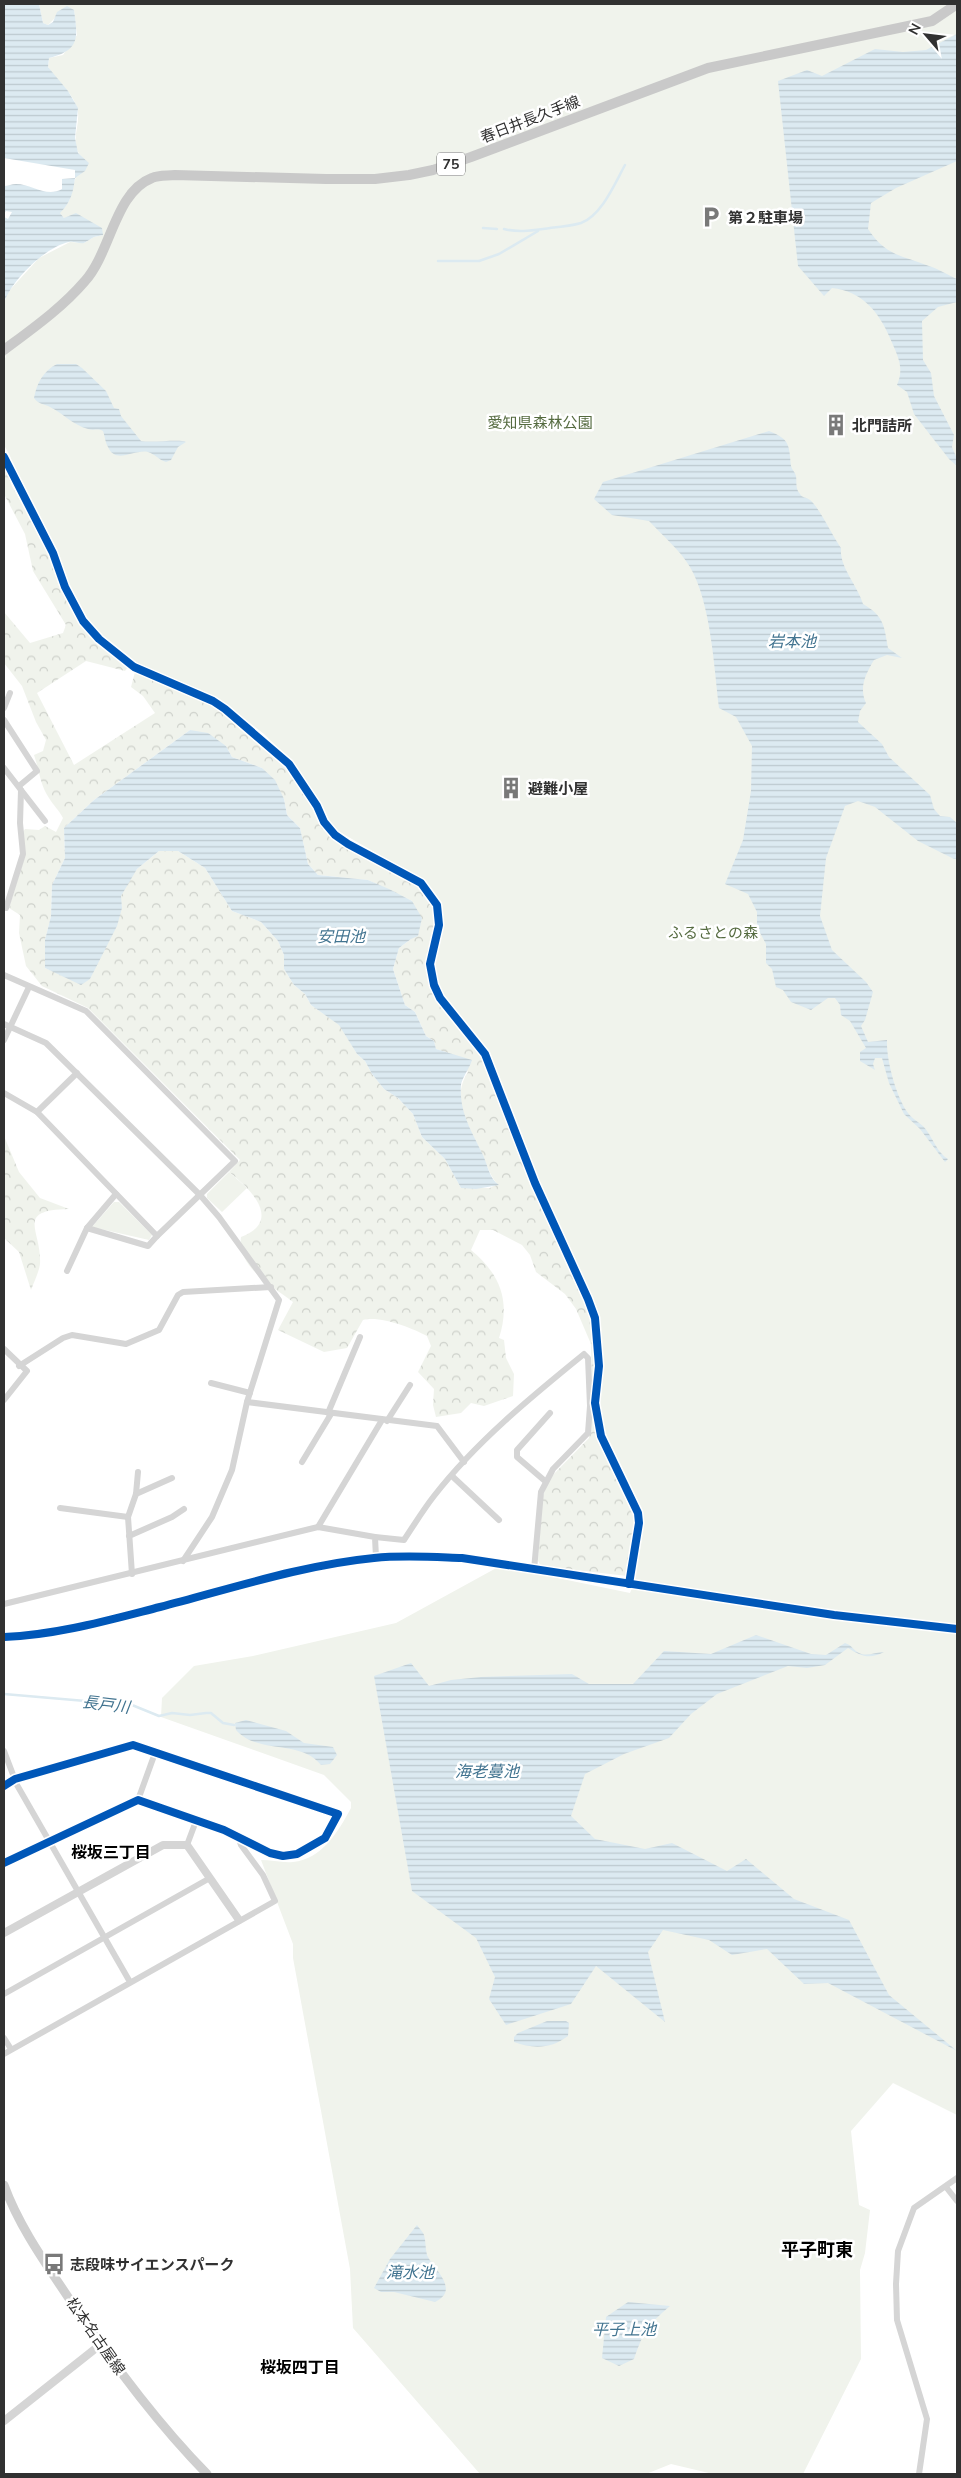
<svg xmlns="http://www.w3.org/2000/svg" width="961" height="2478" font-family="Mulish,'Noto Sans JP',sans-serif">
	<defs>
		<pattern id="forest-crowns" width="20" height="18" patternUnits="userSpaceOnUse" patternTransform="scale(1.25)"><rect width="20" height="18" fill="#f0f3ec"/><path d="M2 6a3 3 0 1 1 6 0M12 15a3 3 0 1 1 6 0" fill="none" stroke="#ced1cb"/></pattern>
		<pattern id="water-rules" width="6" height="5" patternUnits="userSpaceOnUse" patternTransform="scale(1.25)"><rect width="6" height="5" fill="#dceaf1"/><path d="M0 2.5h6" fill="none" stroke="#bdc9cf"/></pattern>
	</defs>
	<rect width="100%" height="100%" fill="#fff"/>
	<g fill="url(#forest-crowns)" fill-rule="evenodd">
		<path d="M 4,464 L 12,486 L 49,552 L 55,570 L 82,624 L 128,667 L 125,671 L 86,661 L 37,693 L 74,765 L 155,713 L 143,696 L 131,687 L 135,672 L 213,705 L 258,741 L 287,766 L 331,835 L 341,844 L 417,886 L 425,892 L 432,904 L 434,926 L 427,970 L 428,980 L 437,1000 L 477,1049 L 496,1087 L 522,1161 L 593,1322 L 596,1361 L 592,1391 L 591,1344 L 576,1309 L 565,1294 L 536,1272 L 530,1255 L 522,1245 L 493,1230 L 480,1230 L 471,1250 C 500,1274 511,1301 499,1338 L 504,1340 L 506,1358 L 514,1374 L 513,1396 L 484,1406 L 471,1403 L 461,1413 L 436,1417 L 433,1405 L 434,1389 L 418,1372 L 431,1346 L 427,1336 C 413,1328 379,1315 363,1320 L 347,1348 L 324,1352 L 278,1330 L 293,1302 C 272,1286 237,1267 241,1237 C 283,1221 251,1189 229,1172 L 240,1160 L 88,1008 L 42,986 L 26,966 L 19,933 L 20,915 L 9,908 L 25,856 L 22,833 L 25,829 L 39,830 L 45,826 L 56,832 L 63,818 C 59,810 53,805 49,798 C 40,785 39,769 34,755 L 43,751 L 46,740 L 36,722 L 22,686 L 4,663 L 4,612 L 30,643 L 63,633 L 66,625 L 33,571 L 25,534 L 4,494 ZM 190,730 L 226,746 L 232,757 L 262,768 L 284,799 L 287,815 L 300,828 L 308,864 L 318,875 L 368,880 L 412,901 L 411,939 L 399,948 L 393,969 L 405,1005 L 415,1012 L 426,1036 L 434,1041 L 436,1049 L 454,1055 L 468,1072 C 449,1101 471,1128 483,1156 C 487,1166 490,1175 497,1184 L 490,1188 L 461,1188 L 445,1159 L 422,1137 L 413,1114 L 398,1098 L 384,1089 L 372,1074 L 365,1061 L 357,1054 L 340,1025 L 311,1005 L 305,994 L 294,985 L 284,969 L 284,955 L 278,941 L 261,922 L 232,911 L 205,868 L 178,851 L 159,851 L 137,869 L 126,884 L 120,896 L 122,908 L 90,979 L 59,974 L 45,968 L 45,940 L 51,916 L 52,885 L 65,858 L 64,828 L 94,800 Z"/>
		<path d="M 4,1136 L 19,1172 L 40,1198 L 69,1209 C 14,1210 42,1230 40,1264 C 39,1272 34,1282 31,1290 L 19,1252 L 4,1238 Z"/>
		<path d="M 591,1413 L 601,1444 L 634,1516 L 635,1530 L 627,1576 L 541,1566 L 538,1561 L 541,1501 L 549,1479 L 589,1438 Z"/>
	</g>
	<g fill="#f0f3ec">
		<path d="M 39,4 L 957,4 L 957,2115 L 893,2083 L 851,2131 L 859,2205 L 870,2210 L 865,2253 L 860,2270 L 861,2359 L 803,2474 L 713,2474 L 671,2464 L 646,2474 L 480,2474 L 353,2328 L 350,2269 L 293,1958 L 293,1944 L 261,1860 C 271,1860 283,1863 293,1862 C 322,1859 338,1832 351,1808 L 351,1802 L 324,1775 L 161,1717 L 162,1698 L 194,1666 L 253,1656 L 396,1623 L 500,1566 L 630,1593 L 635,1581 L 635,1557 L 643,1518 L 640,1505 L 611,1451 L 597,1402 L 601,1379 L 600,1329 L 593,1302 L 512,1119 L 489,1052 L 443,998 L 436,982 L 435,957 L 441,926 L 441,904 L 429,887 L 423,880 L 407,871 L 333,828 L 323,808 L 291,761 L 264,734 L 229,707 L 217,699 L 155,674 L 130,660 L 100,637 L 85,620 L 68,586 L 19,484 L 10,456 L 4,445 L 4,359 L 6,357 L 4,354 L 4,303 L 8,292 L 39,258 L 70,242 L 84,243 L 94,237 L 103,235 L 64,218 L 59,212 C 75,200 69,193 76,177 C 78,171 83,166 86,160 C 67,149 80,127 78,113 C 76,94 57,82 48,67 L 49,58 L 63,55 L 77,35 L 74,10 L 56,17 L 48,25 L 43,23 Z"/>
		<path d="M 229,1172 L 247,1188 L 222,1212 L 207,1198 L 207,1194 Z"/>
		<path d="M 114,1202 L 119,1202 L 152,1235 L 149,1240 L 92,1227 Z"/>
	</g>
	<g fill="url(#water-rules)">
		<path d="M 4,4 L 39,4 L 43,23 L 48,25 L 53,22 L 57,12 L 67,6 L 74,10 C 78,38 80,50 49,58 L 48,67 L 68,91 L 78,108 L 75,138 L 78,153 L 89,163 L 85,171 L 75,178 C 73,193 71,202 60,213 L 64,218 L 76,213 L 102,228 L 103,235 L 94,237 L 84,243 C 79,244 74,241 69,242 C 45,247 11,281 4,303 L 4,217 L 8,219 L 12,212 L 6,211 L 4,214 L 4,186 C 8,186 12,184 16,184 C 32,184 46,198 62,189 L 62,179 L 75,178 L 75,170 L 4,158 Z"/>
		<path d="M 957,34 L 957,161 L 896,188 L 871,203 L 868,229 C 886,256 901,255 929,266 C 939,269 948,275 957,279 L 957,302 L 938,307 L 922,321 L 923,360 L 931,373 L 934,396 L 954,435 L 952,447 L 957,459 L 957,466 L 949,459 L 914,414 L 907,392 L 897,385 C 905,367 897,355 890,338 C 879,312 862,291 832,288 L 824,296 L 798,266 L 778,81 L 807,70 L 822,76 L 875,49 L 903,52 L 926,50 Z"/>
		<path d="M 57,364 L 76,364 L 82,368 L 106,391 L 114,408 L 119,409 L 121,416 L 141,441 C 152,443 180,439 186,442 L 178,447 L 171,460 L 166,462 C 159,460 155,454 148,452 C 134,449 116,465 108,447 C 105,442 105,436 103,431 C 98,428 94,431 88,429 C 73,425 64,414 50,407 C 43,403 39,405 34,398 C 37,383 43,371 57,364 Z"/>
		<path d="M 769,431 C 790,439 789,445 791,466 C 792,470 795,472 796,476 C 797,483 795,488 800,494 C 802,498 806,497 810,500 C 819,507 833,537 841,548 C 839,567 858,586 863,604 C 884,616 884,625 888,648 L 902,658 L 887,655 L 874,660 C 865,675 859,688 866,703 L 860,711 L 858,722 L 882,744 L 889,757 L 930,795 L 934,809 L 940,816 L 950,817 L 957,823 L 957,859 L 954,859 L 918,841 L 875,807 L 858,801 L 845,806 L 826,858 L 820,916 L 832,950 L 866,982 L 873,992 L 865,1020 L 861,1026 L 868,1042 L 887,1040 C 886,1059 896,1097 908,1113 C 913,1120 922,1123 927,1131 C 934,1141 938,1153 948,1159 L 945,1162 L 920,1129 L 904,1114 L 889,1083 L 882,1058 L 875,1058 L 873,1064 L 875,1070 L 860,1061 L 860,1052 L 866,1048 L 850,1021 L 841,1015 L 840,1005 L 835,998 L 828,998 L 811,1010 L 791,1002 L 783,990 L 776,987 L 772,969 L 766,963 L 766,944 L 757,927 L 757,912 L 748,894 L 725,884 L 743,840 L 751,791 L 752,746 L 736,717 L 719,708 C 714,667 711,603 690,567 C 680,550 662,535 649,521 L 612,515 L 594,499 L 603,482 Z"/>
		<path d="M 190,730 L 208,733 L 226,746 L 232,757 L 262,768 L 275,780 L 284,799 L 287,815 L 300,828 L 308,864 L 318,875 L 368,880 L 389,889 L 412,901 L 422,918 L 418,936 L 411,939 L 399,948 L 393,969 L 405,1005 L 415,1012 L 426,1036 L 434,1041 L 436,1049 L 472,1060 C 470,1067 461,1080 461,1085 C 459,1113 472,1131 483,1155 C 488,1166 489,1178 499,1185 L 476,1189 L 461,1188 L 445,1159 L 422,1137 L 413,1114 L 398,1098 L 384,1089 L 372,1074 L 365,1061 L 357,1054 L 339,1025 L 311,1005 L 305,994 L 294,985 L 284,969 L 284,955 L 278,941 L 261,922 L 232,911 L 205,868 L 178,851 L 159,851 L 137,869 L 121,896 L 122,908 L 117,926 L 90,979 L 81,985 L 45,968 L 45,940 L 51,916 L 52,885 L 65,858 L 64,828 L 94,800 Z"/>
		<path d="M 756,1635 L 811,1654 L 826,1655 L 845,1643 C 852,1645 853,1650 859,1653 C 867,1657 875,1652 884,1652 C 869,1660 861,1656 848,1648 L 825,1665 L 807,1668 L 788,1666 L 717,1694 L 691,1714 L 669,1738 L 624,1754 L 585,1774 L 571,1816 L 595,1839 L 645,1849 L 672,1843 L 727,1871 L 746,1859 L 794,1899 L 849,1920 L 889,1995 L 957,2051 L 828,1983 L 804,1984 L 767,1949 L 732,1955 L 709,1940 L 663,1930 L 648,1952 L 665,2022 L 596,1966 L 571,2004 L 506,2025 L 489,1999 L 495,1977 L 476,1938 L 412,1891 L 374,1676 L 411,1663 L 429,1686 L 451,1680 L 481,1677 L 572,1674 L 589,1684 L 633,1684 L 664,1651 L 711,1654 Z"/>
		<path d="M 246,1720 L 286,1731 L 304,1743 L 333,1747 L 337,1755 L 330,1764 L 321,1765 C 300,1739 258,1755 236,1730 L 235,1723 Z"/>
		<path d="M 547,2021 L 566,2021 L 569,2023 L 568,2036 C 551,2049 533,2049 514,2042 L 514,2037 L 518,2033 Z"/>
		<path d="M 417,2225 C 419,2228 423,2232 424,2235 C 426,2241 425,2248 427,2255 C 433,2269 461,2289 435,2302 L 394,2292 L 381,2292 L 374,2288 L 390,2259 Z"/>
		<path d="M 628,2302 L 670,2306 C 649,2324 643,2332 634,2359 L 619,2366 L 602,2358 L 606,2317 Z"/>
	</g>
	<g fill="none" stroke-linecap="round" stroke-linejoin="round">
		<g stroke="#dceaf1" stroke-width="2.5">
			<path d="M 483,228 L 497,229"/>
			<path d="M 504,229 C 520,233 534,230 550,228 C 560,227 571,226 581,223 C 602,215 615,183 625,165"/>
			<path d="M 438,261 L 479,261 L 499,254 L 538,231"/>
			<path d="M 4,1694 L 132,1705 L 159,1716 L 172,1713 L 190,1715 L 206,1713 L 211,1713 L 223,1723 L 234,1725"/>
		</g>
		<g stroke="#d5d5d5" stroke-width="6">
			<path d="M 4,457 L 53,553 L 65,587 L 83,621 L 99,639 L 134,667 L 213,701 L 225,709 L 289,764 L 317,806 L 324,822 L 335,835 L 348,844 L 421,883 L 437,905 L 439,925 L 430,964 L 434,985 L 440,998 L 485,1054 L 535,1183 L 588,1299 L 595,1318 L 599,1366 L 595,1403 L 601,1436 L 638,1513 L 639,1523 L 629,1584"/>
			<path d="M 4,708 L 10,693"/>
			<path d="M 4,720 L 37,771 L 19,786"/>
			<path d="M 4,768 L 21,790 L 20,823 L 23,854 L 6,908 L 4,907"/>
			<path d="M 21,790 L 45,821"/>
			<path d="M 4,975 L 86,1011 L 235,1161 L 157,1236 L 37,1112 L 4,1093"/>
			<path d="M 4,1024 L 46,1043 L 200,1195 L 219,1217 L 279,1300 L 247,1402 L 232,1470 L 212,1517 L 183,1561"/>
			<path d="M 4,1040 L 29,987"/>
			<path d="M 37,1112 L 77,1073"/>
			<path d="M 87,1228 L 148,1246 L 157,1236"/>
			<path d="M 67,1271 L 87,1228 L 116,1194"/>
			<path d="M 4,1349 L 27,1371 L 4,1400"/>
			<path d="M 19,1366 L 63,1338 L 72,1335 L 126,1344 L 159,1330 L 178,1295 L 183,1292 L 271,1287"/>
			<path d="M 211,1383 L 250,1393"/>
			<path d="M 247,1402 L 437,1426 L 464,1462"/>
			<path d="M 328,1413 L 360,1337"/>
			<path d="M 387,1421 L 410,1385"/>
			<path d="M 302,1462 L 331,1414"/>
			<path d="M 452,1476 L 499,1520"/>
			<path d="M 545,1481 L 517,1457 L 517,1450 L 550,1413"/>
			<path d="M 136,1494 L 172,1478"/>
			<path d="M 60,1508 L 128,1517"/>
			<path d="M 318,1527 L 382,1420"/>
			<path d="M 129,1536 L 172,1517 L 184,1509"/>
			<path d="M 375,1537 L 404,1540 C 414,1525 423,1510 434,1496 C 476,1442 531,1397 584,1354 L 588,1358 L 590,1406 L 588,1433 L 553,1469 L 541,1492 L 534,1570"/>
			<path d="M 132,1574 L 128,1517 L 136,1494 L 138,1472"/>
			<path d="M 4,1604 L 318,1527 L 375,1537 L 376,1558"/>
			<path d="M 4,1751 L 17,1785 L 130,1982"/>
			<path d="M 4,1786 L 15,1779 L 133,1745 L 338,1814 L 325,1838 L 297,1854 L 283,1856 L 270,1853 L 224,1830 L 138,1800 L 4,1863"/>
			<path d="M 138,1800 L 155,1753"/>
			<path d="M 187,1845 L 196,1821"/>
			<path d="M 4,1994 L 210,1878"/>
			<path d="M 4,2038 L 11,2049"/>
			<path d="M 4,2054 L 275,1901 L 263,1875 L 241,1845 L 238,1836"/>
			<path d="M 946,2187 L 957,2201"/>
			<path d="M 919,2474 L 927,2419 L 897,2320 L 896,2284 L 898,2251 L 914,2208 L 957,2178"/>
		</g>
		<g stroke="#d5d5d5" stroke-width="8">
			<path d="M 4,1637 C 57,1635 109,1620 160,1607 C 230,1589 302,1565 374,1558 C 403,1555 433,1557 462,1558 L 834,1615 L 957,1629"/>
			<path d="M 4,1933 L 163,1845 L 187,1845 L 239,1920"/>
			<path d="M 4,2421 L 100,2345"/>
		</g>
		<path stroke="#cfcfcf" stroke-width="9" d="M 4,2185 C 19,2226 44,2261 68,2297 C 110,2360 154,2420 207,2474"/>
		<path stroke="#c9c9c9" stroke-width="10" d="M 4,350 C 32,329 62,308 85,281 C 111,252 115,192 152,178 C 159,175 167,176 175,175 L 326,179 L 375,179 L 409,175 L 433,170 L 471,157 L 708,68 L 932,21 L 957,4"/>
		<g stroke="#fff" stroke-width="11">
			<g id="cycleway">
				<path d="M 4,457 L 53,553 L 65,587 L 83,621 L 99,639 L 134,667 L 213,701 L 225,709 L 289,764 L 317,806 L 324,822 L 335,835 L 348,844 L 421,883 L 437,905 L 439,925 L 430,964 L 434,985 L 440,998 L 485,1054 L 535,1183 L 588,1299 L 595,1318 L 599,1366 L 595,1403 L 601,1436 L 638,1513 L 639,1523 L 629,1584"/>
				<path d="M 4,1637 C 57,1635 109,1620 160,1607 C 230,1589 302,1565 374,1558 C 403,1555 433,1557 462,1558 L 834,1615 L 957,1629"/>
				<path d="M 4,1786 L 15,1779 L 133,1745 L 338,1814 L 325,1838 L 297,1854 L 283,1856 L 270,1853 L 224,1830 L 138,1800 L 4,1863"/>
			</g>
		</g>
		<use href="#cycleway" stroke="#0057b8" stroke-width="8"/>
	</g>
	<defs>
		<g id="parking-bare" transform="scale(1.725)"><path d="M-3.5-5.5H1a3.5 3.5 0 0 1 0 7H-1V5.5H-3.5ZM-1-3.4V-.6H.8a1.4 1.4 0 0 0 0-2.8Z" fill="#797979" stroke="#fff" stroke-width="2.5" paint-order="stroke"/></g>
		<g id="building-bare" transform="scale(1.725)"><path d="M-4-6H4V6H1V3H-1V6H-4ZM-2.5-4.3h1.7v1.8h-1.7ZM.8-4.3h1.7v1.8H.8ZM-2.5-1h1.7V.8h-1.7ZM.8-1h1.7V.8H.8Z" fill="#797979" stroke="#fff" stroke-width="2.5" paint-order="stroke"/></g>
		<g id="bus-bare" transform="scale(1.725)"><path d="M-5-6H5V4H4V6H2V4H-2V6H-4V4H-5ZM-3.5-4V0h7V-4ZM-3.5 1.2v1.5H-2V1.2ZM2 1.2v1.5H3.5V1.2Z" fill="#797979" stroke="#fff" stroke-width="2.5" paint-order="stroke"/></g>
	</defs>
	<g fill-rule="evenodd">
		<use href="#parking-bare" x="711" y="217"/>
		<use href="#building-bare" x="836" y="425"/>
		<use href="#building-bare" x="511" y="788"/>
		<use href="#bus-bare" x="54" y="2264"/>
	</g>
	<g text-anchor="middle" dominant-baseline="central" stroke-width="5" stroke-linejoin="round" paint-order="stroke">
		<rect fill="#fff" stroke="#6f6f6f" stroke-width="1" x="437" y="152.5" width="28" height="23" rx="4"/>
		<g font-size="14" font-weight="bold" fill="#313131">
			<text x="451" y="164">75</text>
		</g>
		<g font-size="15" fill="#313131" stroke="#fff">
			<text transform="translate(530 119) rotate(-21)">春日井長久手線</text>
			<text transform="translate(96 2336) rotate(55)">松本名古屋線</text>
		</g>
		<g font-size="15" font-weight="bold" fill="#313131" stroke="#fff" text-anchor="start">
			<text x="728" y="217">第２駐車場</text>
			<text x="852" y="425">北門詰所</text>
			<text x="528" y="788">避難小屋</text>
			<text x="70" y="2264">志段味サイエンスパーク</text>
		</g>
		<g font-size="15" fill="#556b40" stroke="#fff">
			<text x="540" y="422">愛知県森林公園</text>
			<text x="713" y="932">ふるさとの森</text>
		</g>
		<g font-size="16" font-style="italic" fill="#427490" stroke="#fff">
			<text x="792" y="641">岩本池</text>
			<text x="341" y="936">安田池</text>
			<text transform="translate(106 1704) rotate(7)">長戸川</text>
			<text x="487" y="1771">海老蔓池</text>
			<text x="410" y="2272">滝水池</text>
			<text x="624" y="2329">平子上池</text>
		</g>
		<g font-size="16" font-weight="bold" fill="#000" stroke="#fff">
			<text x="111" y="1852">桜坂三丁目</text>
			<text x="300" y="2367">桜坂四丁目</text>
		</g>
		<g font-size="18" font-weight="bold" fill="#000" stroke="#fff">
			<text x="817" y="2249">平子町東</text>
		</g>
	</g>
	<rect width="961" height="2478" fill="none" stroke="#313131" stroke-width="10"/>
	<g transform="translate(926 35) rotate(298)" stroke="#ffffff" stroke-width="4" paint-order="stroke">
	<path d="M0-4L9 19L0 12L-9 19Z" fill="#313131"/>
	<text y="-8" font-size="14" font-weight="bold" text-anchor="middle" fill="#313131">N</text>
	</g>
</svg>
